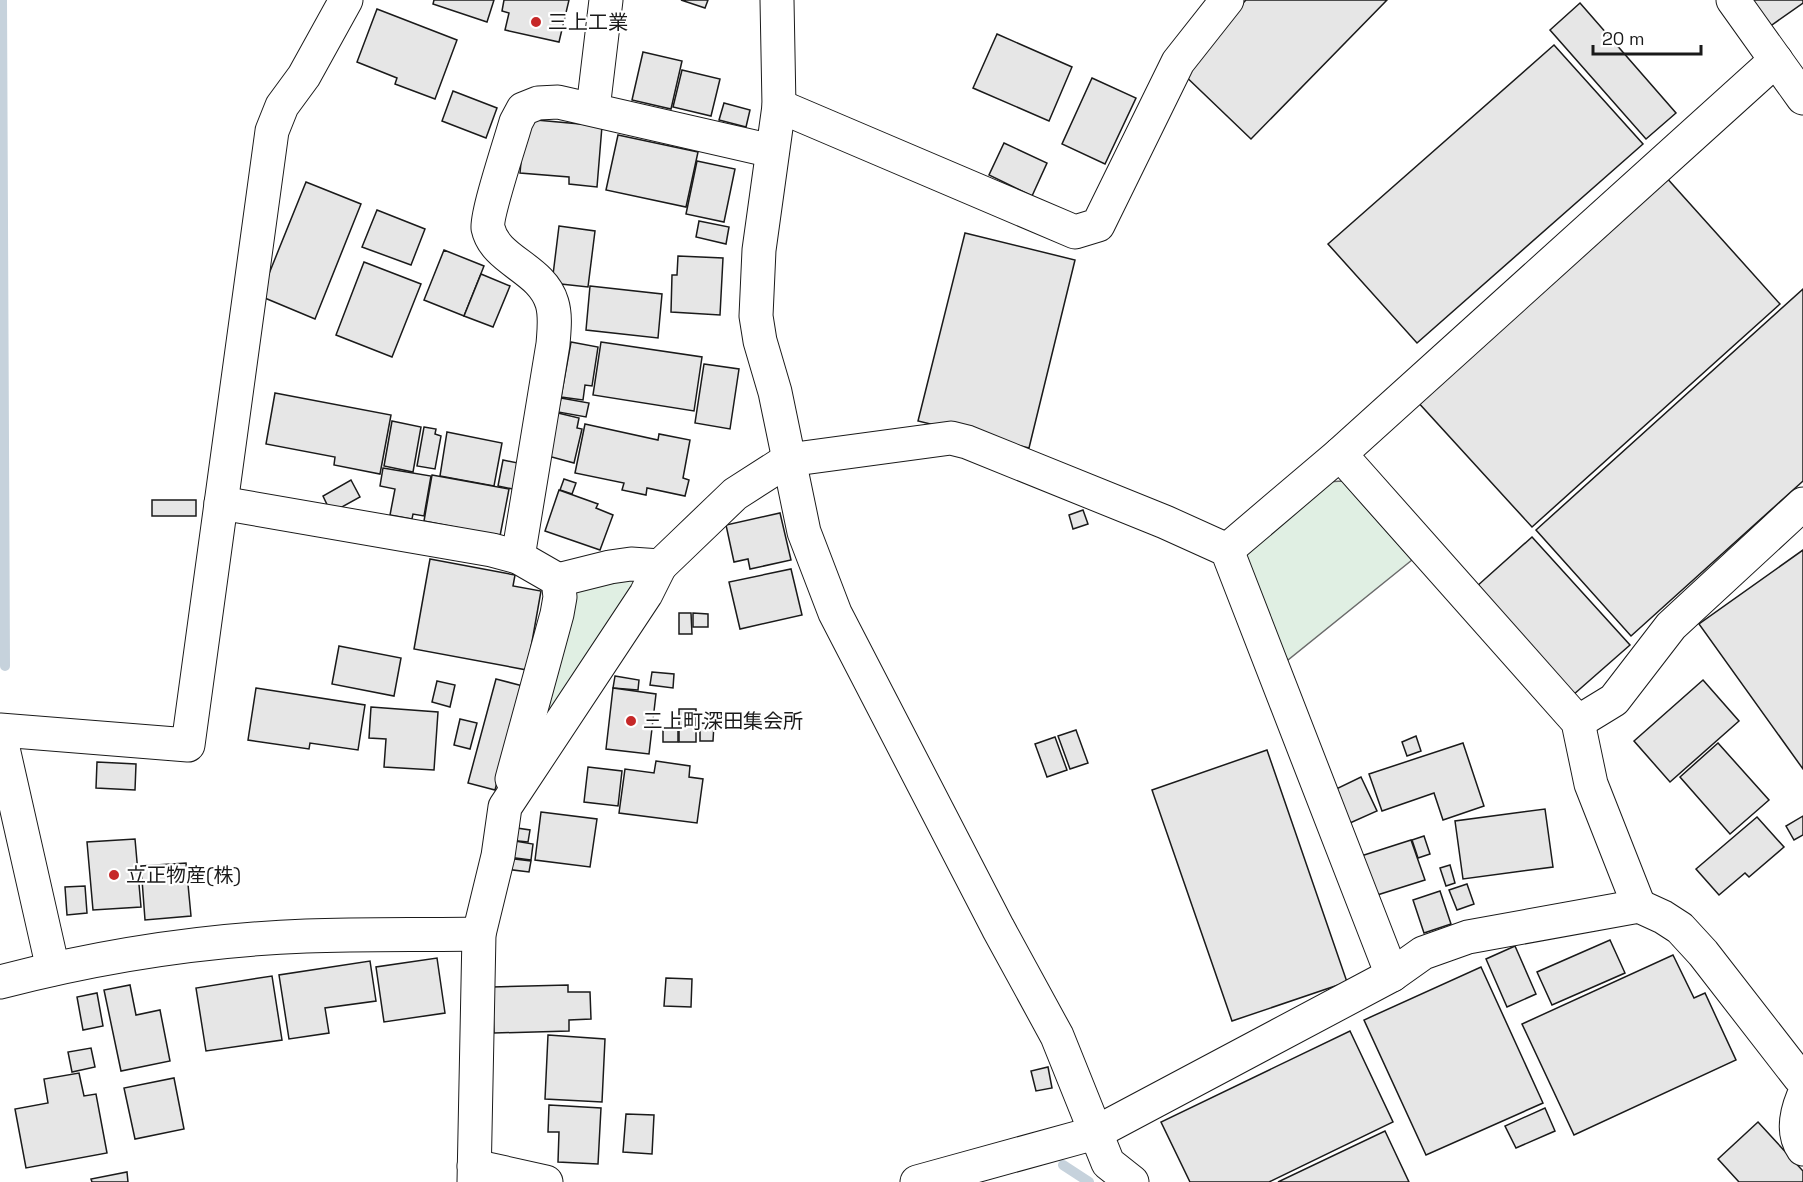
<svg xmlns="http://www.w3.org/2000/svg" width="1803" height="1182" font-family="'Space Grotesk','Noto Sans JP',sans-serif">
	<rect width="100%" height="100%" fill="#fff"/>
	<g fill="#e0efe3" stroke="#6a6a6a" stroke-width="1.5">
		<path d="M 1342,481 L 1412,560 L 1283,664 L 1245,562 L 1247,551 L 1327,482 Z"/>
		<path d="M 621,576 L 640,580 L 532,740 L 573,590 Z"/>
	</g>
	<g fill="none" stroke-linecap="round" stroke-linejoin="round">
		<g stroke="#c6d2dc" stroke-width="10">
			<path d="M 2,0 L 5,666"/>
			<path d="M 1063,1165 L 1089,1182"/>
		</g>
	</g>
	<g fill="#e6e6e6" stroke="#1a1a1a" stroke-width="1.5">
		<path d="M 434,0 L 494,0 L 487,22 L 433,4 Z"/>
		<path d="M 504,0 L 569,0 L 559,42 L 505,30 L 509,13 L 502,11 Z"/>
		<path d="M 681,0 L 708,0 L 705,8 Z"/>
		<path d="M 1246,0 L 1387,0 L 1251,139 L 1178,69 Z"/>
		<path d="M 1749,0 L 1803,0 L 1803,3 L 1769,27 Z"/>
		<path d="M 1580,3 L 1676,113 L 1646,139 L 1550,30 Z"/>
		<path d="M 377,9 L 457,40 L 435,99 L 395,84 L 397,78 L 357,62 Z"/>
		<path d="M 997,34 L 1072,67 L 1049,121 L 973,88 Z"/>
		<path d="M 1554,45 L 1643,144 L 1417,343 L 1328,244 Z"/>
		<path d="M 643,52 L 682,61 L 671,109 L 632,100 Z"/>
		<path d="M 682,70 L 720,79 L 711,116 L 673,107 Z"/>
		<path d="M 1092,78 L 1136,98 L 1105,164 L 1062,144 Z"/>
		<path d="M 453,91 L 497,108 L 486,138 L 442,121 Z"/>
		<path d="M 724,103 L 750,110 L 746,127 L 719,120 Z"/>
		<path d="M 525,119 L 602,126 L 597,187 L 569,184 L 569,177 L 520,173 Z"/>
		<path d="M 618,135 L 698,152 L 686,207 L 606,190 Z"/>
		<path d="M 1004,143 L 1047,163 L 1032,196 L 989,175 Z"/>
		<path d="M 697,161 L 735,169 L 724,222 L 686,214 Z"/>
		<path d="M 1665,176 L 1780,304 L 1532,527 L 1416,400 Z"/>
		<path d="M 306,182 L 361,204 L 315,319 L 260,296 Z"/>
		<path d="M 377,210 L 425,229 L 411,265 L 362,247 Z"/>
		<path d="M 699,221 L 729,227 L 726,244 L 696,237 Z"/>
		<path d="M 559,226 L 595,231 L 588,287 L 552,283 Z"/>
		<path d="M 965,233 L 1075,260 L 1029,448 L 918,421 Z"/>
		<path d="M 444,250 L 484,266 L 464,316 L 424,300 Z"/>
		<path d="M 678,256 L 723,258 L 720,315 L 671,312 L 672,275 L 677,275 Z"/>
		<path d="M 364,262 L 421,284 L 392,357 L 336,335 Z"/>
		<path d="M 481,274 L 510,286 L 493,327 L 464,316 Z"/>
		<path d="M 590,286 L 662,294 L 658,338 L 586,330 Z"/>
		<path d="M 1803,289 L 1803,481 L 1631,636 L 1536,530 Z"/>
		<path d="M 571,342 L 598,347 L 592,386 L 585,385 L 583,400 L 561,397 Z"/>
		<path d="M 601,342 L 702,357 L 694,411 L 593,395 Z"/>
		<path d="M 704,364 L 739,369 L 730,429 L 695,423 Z"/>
		<path d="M 275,393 L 391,415 L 380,474 L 334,465 L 335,457 L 266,444 Z"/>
		<path d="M 561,398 L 589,403 L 586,417 L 558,412 Z"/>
		<path d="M 558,413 L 579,418 L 577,428 L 582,429 L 574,463 L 548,456 Z"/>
		<path d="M 392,421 L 421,427 L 413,472 L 384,466 Z"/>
		<path d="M 585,424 L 658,440 L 659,434 L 690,440 L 683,478 L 689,480 L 685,496 L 647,488 L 646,495 L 622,490 L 624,483 L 575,473 Z"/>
		<path d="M 424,427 L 436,429 L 435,434 L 441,436 L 435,469 L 417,466 Z"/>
		<path d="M 447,432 L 502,443 L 494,486 L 440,476 Z"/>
		<path d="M 503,460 L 518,463 L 513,489 L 498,486 Z"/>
		<path d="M 383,468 L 431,476 L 424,516 L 413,514 L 412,519 L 390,515 L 395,489 L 380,486 Z"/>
		<path d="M 432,475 L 509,489 L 500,536 L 424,521 Z"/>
		<path d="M 564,479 L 576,483 L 572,494 L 560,490 Z"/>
		<path d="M 351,480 L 360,497 L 331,513 L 323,496 Z"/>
		<path d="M 559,490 L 598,504 L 596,508 L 613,515 L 600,550 L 545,531 Z"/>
		<rect x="152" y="500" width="44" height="16"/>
		<path d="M 1083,510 L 1088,524 L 1073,529 L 1069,515 Z"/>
		<path d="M 780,513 L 791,560 L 750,569 L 748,559 L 734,562 L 726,525 Z"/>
		<path d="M 1532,537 L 1630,645 L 1573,695 L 1476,587 Z"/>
		<path d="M 1803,550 L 1803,769 L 1699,624 Z"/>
		<path d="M 430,559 L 515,575 L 513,586 L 541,591 L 527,670 L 414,649 Z"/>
		<path d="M 791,569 L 802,615 L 740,629 L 729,582 Z"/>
		<path d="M 679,613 L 691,613 L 692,634 L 679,634 Z"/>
		<path d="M 693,613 L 708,614 L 708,627 L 693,627 Z"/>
		<path d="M 339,646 L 401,658 L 394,696 L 332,684 Z"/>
		<path d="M 652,672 L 674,674 L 673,688 L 650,685 Z"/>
		<path d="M 615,676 L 639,680 L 638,690 L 613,688 Z"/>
		<path d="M 496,679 L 523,686 L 495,790 L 468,783 Z"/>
		<path d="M 1703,680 L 1739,721 L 1670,782 L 1634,741 Z"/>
		<path d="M 437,681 L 455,685 L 450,707 L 432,702 Z"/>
		<path d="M 256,688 L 365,705 L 358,750 L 310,743 L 309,749 L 248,740 Z"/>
		<path d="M 613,688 L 656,694 L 649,754 L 606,749 Z"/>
		<path d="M 371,707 L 438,712 L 434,770 L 384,767 L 386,739 L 369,738 Z"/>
		<rect x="679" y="709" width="17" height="33"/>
		<path d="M 460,719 L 477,723 L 470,749 L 454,745 Z"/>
		<path d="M 700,723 L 714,724 L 713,741 L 700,741 Z"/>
		<rect x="663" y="728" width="15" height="14"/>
		<path d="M 1076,730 L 1088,763 L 1070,769 L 1058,736 Z"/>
		<path d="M 1416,736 L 1421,751 L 1407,756 L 1402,742 Z"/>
		<path d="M 1055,737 L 1067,770 L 1047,777 L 1035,744 Z"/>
		<path d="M 1463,743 L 1484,806 L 1443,820 L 1434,793 L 1382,811 L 1369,774 Z"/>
		<path d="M 1718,743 L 1769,800 L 1730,834 L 1680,777 Z"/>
		<path d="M 1267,750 L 1347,982 L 1232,1021 L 1152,790 Z"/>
		<path d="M 656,761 L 690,766 L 689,777 L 703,779 L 697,823 L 619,813 L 625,769 L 654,773 Z"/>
		<path d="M 97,762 L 136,764 L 135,790 L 96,788 Z"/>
		<path d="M 588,767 L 622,771 L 618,806 L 584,802 Z"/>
		<path d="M 1361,777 L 1377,811 L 1350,823 L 1334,790 Z"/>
		<path d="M 1545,809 L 1553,867 L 1463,879 L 1455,821 Z"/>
		<path d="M 541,812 L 597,819 L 590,867 L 535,860 Z"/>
		<path d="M 1803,816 L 1803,835 L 1794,840 L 1786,826 Z"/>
		<path d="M 1757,817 L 1784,847 L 1749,877 L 1745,873 L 1719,895 L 1696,869 Z"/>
		<path d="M 510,827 L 530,830 L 528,842 L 509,840 Z"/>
		<path d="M 1424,836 L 1430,854 L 1418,858 L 1412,840 Z"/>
		<path d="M 135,839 L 141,907 L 93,910 L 87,842 Z"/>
		<path d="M 509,840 L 533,844 L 531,860 L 507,857 Z"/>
		<path d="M 1411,840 L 1425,880 L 1374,896 L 1361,856 Z"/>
		<path d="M 507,858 L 531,861 L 529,872 L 505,869 Z"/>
		<path d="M 186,863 L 191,916 L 145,920 L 141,866 Z"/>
		<path d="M 1450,865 L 1455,883 L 1446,886 L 1440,868 Z"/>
		<path d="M 1467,884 L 1474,904 L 1457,910 L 1449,890 Z"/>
		<path d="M 85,886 L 87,913 L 67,915 L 65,887 Z"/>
		<path d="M 1440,891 L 1451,924 L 1424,933 L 1413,900 Z"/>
		<path d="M 1610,940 L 1625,973 L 1552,1005 L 1537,972 Z"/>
		<path d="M 1515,946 L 1536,994 L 1507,1007 L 1486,959 Z"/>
		<path d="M 1673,955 L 1694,998 L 1705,993 L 1736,1060 L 1574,1135 L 1522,1024 Z"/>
		<path d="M 437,958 L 445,1013 L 384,1022 L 376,967 Z"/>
		<path d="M 370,961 L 376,1001 L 325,1008 L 329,1033 L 289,1039 L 279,975 Z"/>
		<path d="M 1481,967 L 1543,1103 L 1426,1155 L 1364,1020 Z"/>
		<path d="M 272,976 L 282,1040 L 206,1051 L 196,988 Z"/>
		<path d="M 666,978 L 692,979 L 691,1007 L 664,1006 Z"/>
		<path d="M 130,985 L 136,1015 L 160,1010 L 170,1061 L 121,1071 L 104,990 Z"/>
		<path d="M 568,985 L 568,992 L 590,992 L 591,1019 L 569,1020 L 569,1031 L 494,1033 L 492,987 Z"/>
		<path d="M 97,993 L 103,1026 L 83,1030 L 77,997 Z"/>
		<path d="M 1350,1031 L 1393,1122 L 1269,1182 L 1190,1182 L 1161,1122 Z"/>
		<path d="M 548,1035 L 605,1039 L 602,1102 L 545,1099 Z"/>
		<path d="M 91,1048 L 95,1067 L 72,1072 L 68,1052 Z"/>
		<path d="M 1048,1067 L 1052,1088 L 1036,1091 L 1031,1071 Z"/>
		<path d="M 79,1073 L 84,1096 L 96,1094 L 107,1153 L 26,1168 L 15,1109 L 48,1103 L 44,1079 Z"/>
		<path d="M 174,1078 L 184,1129 L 135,1139 L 124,1088 Z"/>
		<path d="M 549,1105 L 601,1108 L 598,1164 L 558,1162 L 559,1132 L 548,1132 Z"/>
		<path d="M 1545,1108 L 1555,1131 L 1516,1148 L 1505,1126 Z"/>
		<path d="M 626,1114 L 654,1115 L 652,1154 L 623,1152 Z"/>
		<path d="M 1758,1122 L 1803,1171 L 1803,1182 L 1739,1182 L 1718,1159 Z"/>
		<path d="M 1385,1131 L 1409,1182 L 1278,1182 Z"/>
		<path d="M 127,1172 L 128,1182 L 92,1182 L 91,1179 Z"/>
	</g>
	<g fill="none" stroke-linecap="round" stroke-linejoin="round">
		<g stroke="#1a1a1a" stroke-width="35">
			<g id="minor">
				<path d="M 777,0 L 779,106 L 759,250 L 756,316 L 760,341 L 775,392 L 804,532 L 835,613 L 998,928 L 1057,1036 L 1108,1163 L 1132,1182"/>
				<path d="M 1733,0 L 1803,98"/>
				<path d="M 779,106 L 1075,232 L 1098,225 L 1178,62 L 1227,0"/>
				<path d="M 593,109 L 606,0"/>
				<path d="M 1340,454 L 1578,722 L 1591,784 L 1639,906"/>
				<path d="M 221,503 L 492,550 L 518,557 L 558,580 L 560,597 L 557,614 L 512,779"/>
				<path d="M 1227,550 L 1340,454 L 1776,60"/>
				<path d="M 518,557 L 553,344 C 554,331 556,316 552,303 C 542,268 495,261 488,228 C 486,215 511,140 516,122 L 523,109 L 538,103 L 558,102 L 772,151"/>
				<path d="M 558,580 L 610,567 L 631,564 L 660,566 L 735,494 L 788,460 L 951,438 L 967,442 L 1165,522 L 1227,550 L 1392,975"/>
				<path d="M 1578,722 L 1614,700 L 1671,626 L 1803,504"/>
				<path d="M 0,730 L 188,745 L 272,131 L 282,106 L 304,76 L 346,0"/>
				<path d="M 0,735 L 53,969"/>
				<path d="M 0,982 C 100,956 203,940 306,936 C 364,934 422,935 479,934"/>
				<path d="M 1803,1097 C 1796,1114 1792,1133 1803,1149"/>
				<path d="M 474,1166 L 546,1182"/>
				<path d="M 474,1182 L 479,934 L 498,856 L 505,807 L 646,594 L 660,566"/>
				<path d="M 917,1182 L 1095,1133 L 1392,975 L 1423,953 L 1468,937 L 1639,906 L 1663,917 L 1680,928 L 1703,953 L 1800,1078 L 1803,1079"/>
			</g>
		</g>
		<use href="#minor" stroke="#fff" stroke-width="33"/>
	</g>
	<g fill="#c62828" stroke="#fff" stroke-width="2">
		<circle cx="536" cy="22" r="6"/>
		<circle cx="631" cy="721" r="6"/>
		<circle cx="114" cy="875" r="6"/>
	</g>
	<g text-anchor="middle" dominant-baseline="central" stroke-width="4.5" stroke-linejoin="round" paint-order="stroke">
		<g font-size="20" fill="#1a1a1a" stroke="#fff" text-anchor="start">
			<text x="548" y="22">三上工業</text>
			<text x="643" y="721">三上町深田集会所</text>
			<text x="126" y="875">立正物産(株)</text>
		</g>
	</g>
	<path d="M1593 45v9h108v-9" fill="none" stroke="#1a1a1a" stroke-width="3"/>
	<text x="1602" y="45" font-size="18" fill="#1a1a1a" stroke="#ffffff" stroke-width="4.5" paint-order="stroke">20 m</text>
</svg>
